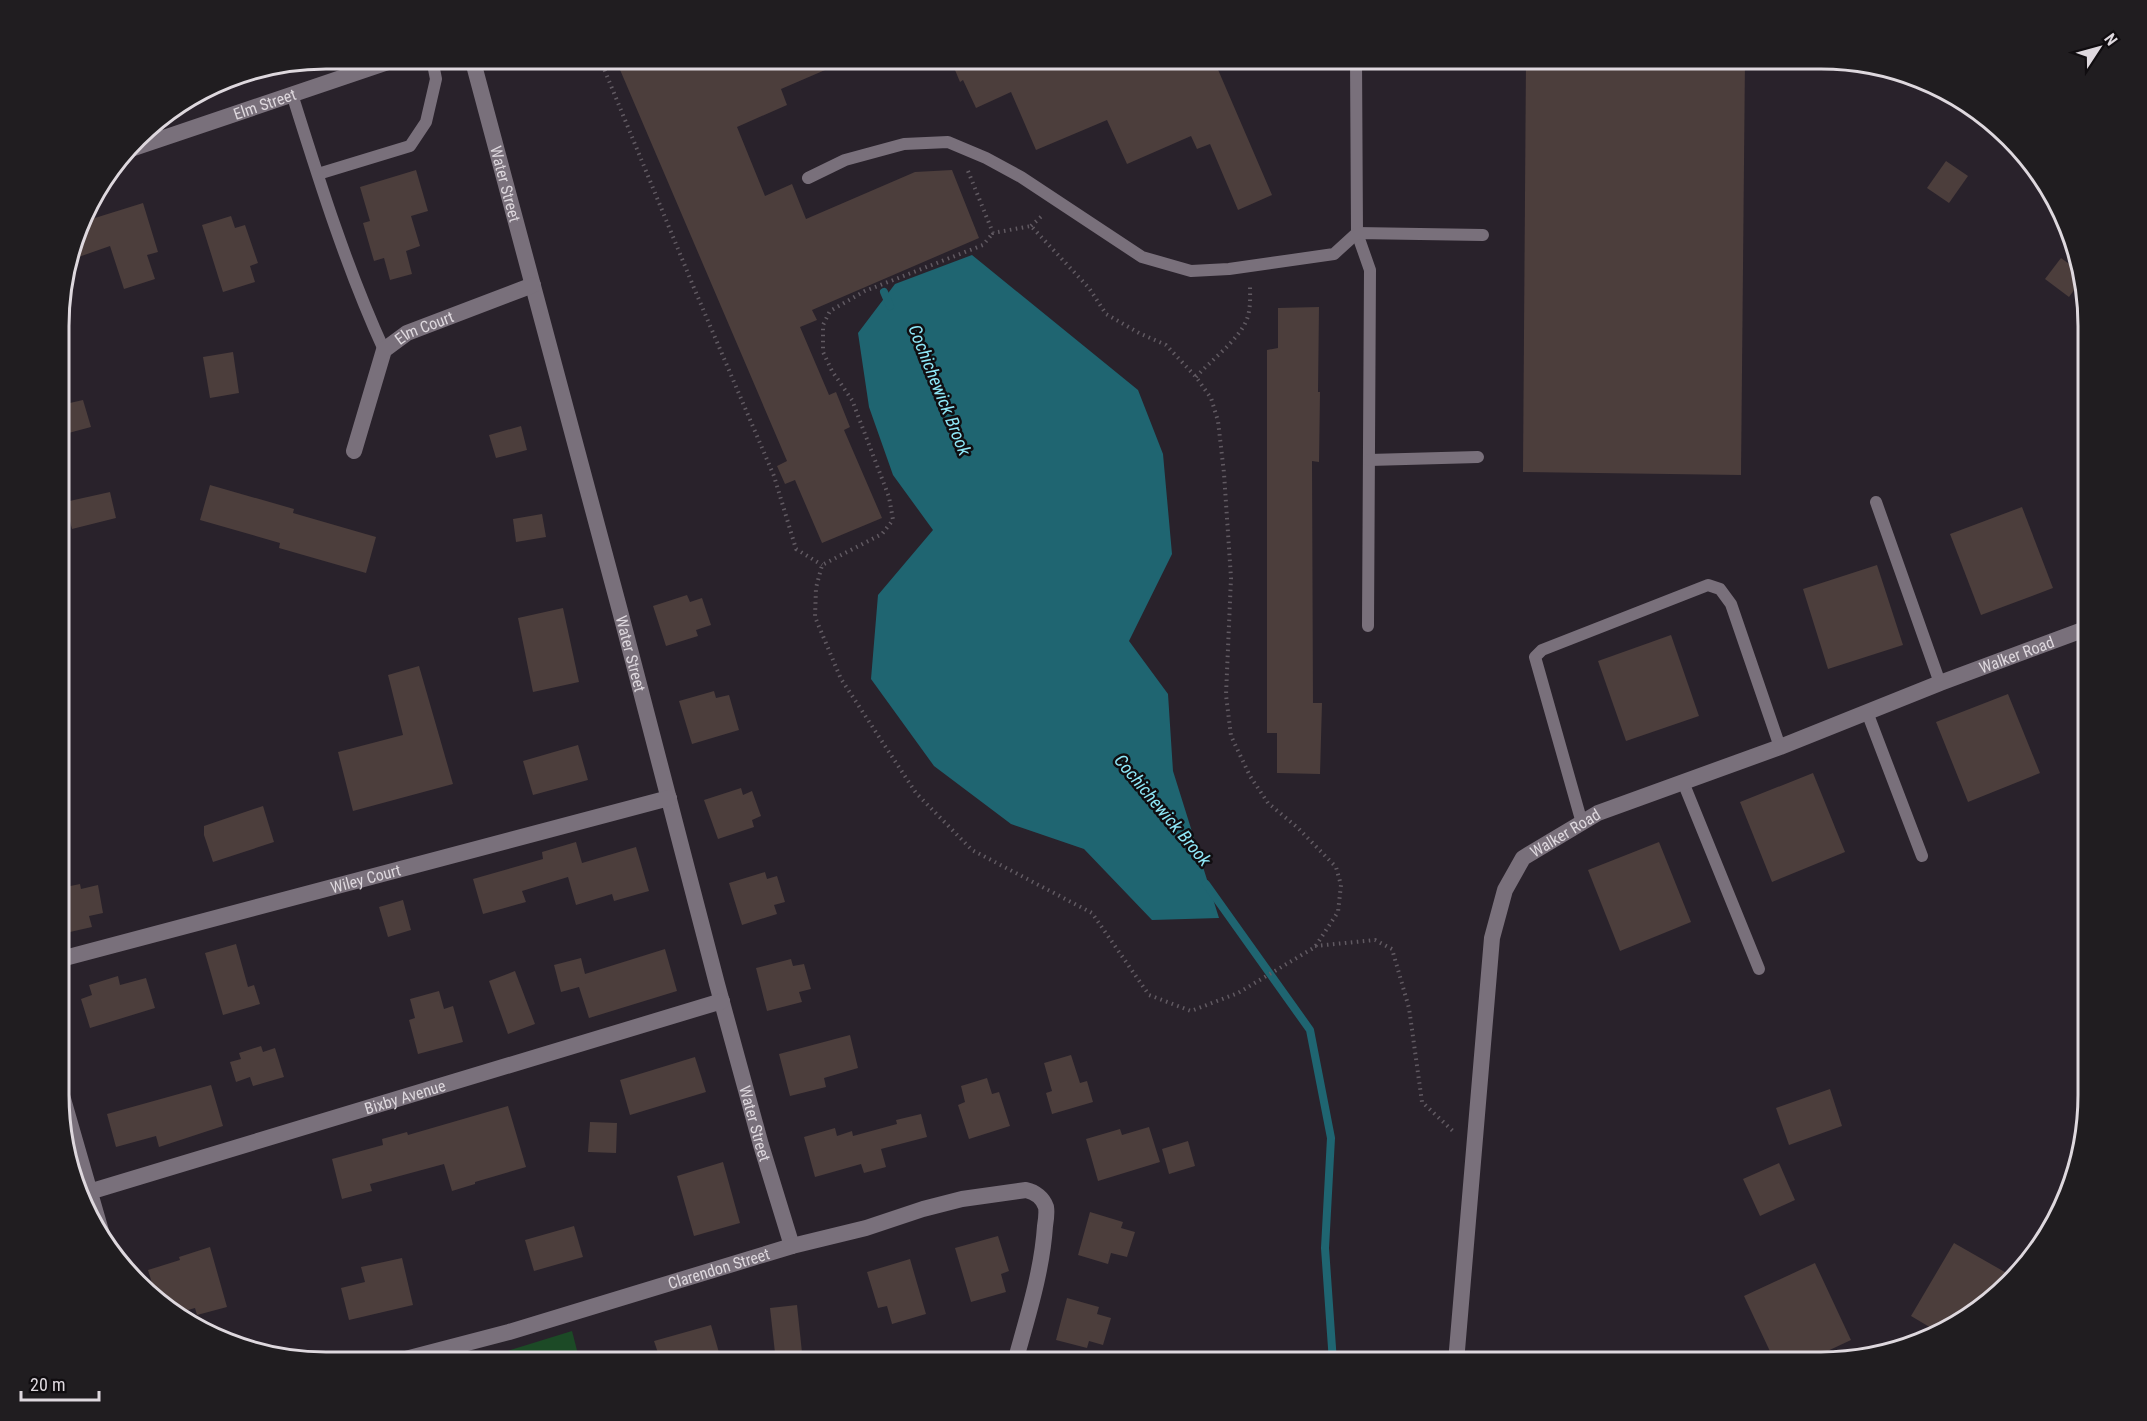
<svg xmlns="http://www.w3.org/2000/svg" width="2147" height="1421" font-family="'Roboto Condensed',sans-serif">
	<rect width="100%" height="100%" fill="#29222b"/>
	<path fill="#1c4a26" d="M 572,1331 L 580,1362 L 472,1362 Z"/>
	<path fill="#1f6571" d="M 972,255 L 1138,390 L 1163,454 L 1172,554 L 1129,641 L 1168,694 L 1173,771 L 1219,918 L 1152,920 L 1084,849 L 1011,824 L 934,766 L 871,679 L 878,595 L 933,530 L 893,475 L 869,407 L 858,333 L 895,284 Z"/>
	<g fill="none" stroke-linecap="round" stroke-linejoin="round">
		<g stroke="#1f6571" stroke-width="8">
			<path d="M 884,292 L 890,306"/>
			<path d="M 1206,884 L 1310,1030 L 1331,1138 L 1325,1248 L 1333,1362"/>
		</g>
	</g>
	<g fill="#4c3e3c">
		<path d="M 615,58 L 853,58 L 781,89 L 787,105 L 737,127 L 765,196 L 792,184 L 806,219 L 915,172 L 952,170 L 979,238 L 812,310 L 817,320 L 800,327 L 829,395 L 836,392 L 850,427 L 844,430 L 882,518 L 822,543 L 795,480 L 785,484 L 777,466 L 787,461 Z"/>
		<path d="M 950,58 L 1213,58 L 1272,195 L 1238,210 L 1210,144 L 1197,149 L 1191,136 L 1127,164 L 1107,120 L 1036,150 L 1011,92 L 976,108 L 963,80 L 960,82 Z"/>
		<path d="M 1526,58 L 1745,58 L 1741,475 L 1523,472 Z"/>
		<path d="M 1946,161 L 1968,176 L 1949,203 L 1927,188 Z"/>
		<path d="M 416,170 L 428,211 L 411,216 L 420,246 L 406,251 L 412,274 L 390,280 L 384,258 L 374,261 L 363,223 L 370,221 L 360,187 Z"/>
		<path d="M 143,203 L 158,252 L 147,255 L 155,279 L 124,289 L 110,246 L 70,260 L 82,222 Z"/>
		<path d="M 231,216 L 235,228 L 245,225 L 258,263 L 250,266 L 255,282 L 223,292 L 202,225 Z"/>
		<path d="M 2061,258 L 2076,269 L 2080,282 L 2069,297 L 2045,279 Z"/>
		<path d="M 1319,307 L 1318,392 L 1320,392 L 1319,462 L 1312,461 L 1313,703 L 1322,703 L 1320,774 L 1277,773 L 1277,733 L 1267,733 L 1267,350 L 1278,348 L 1278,308 Z"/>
		<path d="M 233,352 L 239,393 L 210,398 L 203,357 Z"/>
		<path d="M 83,400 L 91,427 L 61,435 L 61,405 Z"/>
		<path d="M 521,426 L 527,450 L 496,458 L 489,435 Z"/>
		<path d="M 210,485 L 294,509 L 293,513 L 376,537 L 366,573 L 279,548 L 280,543 L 200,520 Z"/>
		<path d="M 110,492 L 116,518 L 72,529 L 65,502 Z"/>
		<path d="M 2022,507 L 2053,588 L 1981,615 L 1950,534 Z"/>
		<path d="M 542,514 L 546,537 L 516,542 L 513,519 Z"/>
		<path d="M 1877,565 L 1903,645 L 1828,669 L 1803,589 Z"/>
		<path d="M 687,595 L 690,602 L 702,598 L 711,625 L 696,630 L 698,636 L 666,646 L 653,606 Z"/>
		<path d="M 563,608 L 579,682 L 533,692 L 518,618 Z"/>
		<path d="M 1671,635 L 1699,716 L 1626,741 L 1598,661 Z"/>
		<path d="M 419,666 L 453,784 L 353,811 L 338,752 L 403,735 L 388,675 Z"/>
		<path d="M 714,691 L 716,698 L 729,695 L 739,730 L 692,744 L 679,701 Z"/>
		<path d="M 2008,694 L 2040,773 L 1968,802 L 1936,722 Z"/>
		<path d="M 578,745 L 588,780 L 533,795 L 523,761 Z"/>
		<path d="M 1813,773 L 1845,852 L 1772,882 L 1740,802 Z"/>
		<path d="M 741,788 L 743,795 L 752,791 L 761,816 L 752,820 L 754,827 L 718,839 L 704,800 Z"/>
		<path d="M 263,806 L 274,842 L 213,862 L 204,835 L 204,826 Z"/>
		<path d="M 576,842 L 582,863 L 636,847 L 649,891 L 614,901 L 612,894 L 576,905 L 568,877 L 522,891 L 526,902 L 483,914 L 473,879 L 543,859 L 542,852 Z"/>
		<path d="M 1659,842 L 1691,922 L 1620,951 L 1588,870 Z"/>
		<path d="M 765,872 L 767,879 L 777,876 L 785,902 L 774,905 L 777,914 L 742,925 L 729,883 Z"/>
		<path d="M 80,884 L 81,889 L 98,885 L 103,913 L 89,916 L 92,927 L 61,934 L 61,888 Z"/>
		<path d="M 403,900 L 411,930 L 388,937 L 379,907 Z"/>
		<path d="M 236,944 L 248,987 L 254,985 L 260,1004 L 223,1015 L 205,953 Z"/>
		<path d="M 665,949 L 677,991 L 589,1018 L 579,987 L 561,992 L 554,965 L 581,958 L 585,974 Z"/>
		<path d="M 791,959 L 793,966 L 804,964 L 811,989 L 799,992 L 802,1002 L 767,1011 L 756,968 Z"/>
		<path d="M 515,971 L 535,1024 L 508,1034 L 489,981 Z"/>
		<path d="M 118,976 L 120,985 L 146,978 L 155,1008 L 90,1028 L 81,999 L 92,995 L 89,985 Z"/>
		<path d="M 439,991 L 444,1009 L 453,1006 L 463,1042 L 418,1054 L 409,1020 L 415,1018 L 410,999 Z"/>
		<path d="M 850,1035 L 858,1068 L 824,1078 L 826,1087 L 790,1096 L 779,1054 Z"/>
		<path d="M 261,1046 L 263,1052 L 275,1048 L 284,1077 L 253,1086 L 250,1077 L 236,1082 L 230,1062 L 241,1059 L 239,1053 Z"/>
		<path d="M 1071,1055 L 1080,1083 L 1087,1081 L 1093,1102 L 1052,1114 L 1046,1093 L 1052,1091 L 1044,1063 Z"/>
		<path d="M 695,1057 L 706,1092 L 630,1115 L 620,1080 Z"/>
		<path d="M 987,1078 L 992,1094 L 999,1092 L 1010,1126 L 969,1139 L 958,1105 L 965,1102 L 961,1086 Z"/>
		<path d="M 211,1085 L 223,1126 L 159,1147 L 156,1136 L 116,1147 L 107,1114 Z"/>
		<path d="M 1830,1089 L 1842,1126 L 1789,1145 L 1776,1108 Z"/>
		<path d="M 508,1106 L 526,1167 L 475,1182 L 475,1184 L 452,1191 L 444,1164 L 370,1184 L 372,1191 L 342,1199 L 332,1159 L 383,1145 L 382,1139 L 407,1132 L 408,1135 Z"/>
		<path d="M 921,1114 L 927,1137 L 881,1149 L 886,1167 L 864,1173 L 861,1164 L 815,1177 L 804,1137 L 835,1128 L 837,1136 L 852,1131 L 853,1136 L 897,1124 L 896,1120 Z"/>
		<path d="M 590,1122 L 617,1123 L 616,1153 L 588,1152 Z"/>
		<path d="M 1149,1127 L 1160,1162 L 1098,1181 L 1086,1139 L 1120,1129 L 1122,1135 Z"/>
		<path d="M 1188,1141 L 1195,1166 L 1169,1174 L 1162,1149 Z"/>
		<path d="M 723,1162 L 740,1223 L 694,1236 L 677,1176 Z"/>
		<path d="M 1779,1163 L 1795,1200 L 1760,1216 L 1743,1179 Z"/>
		<path d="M 1090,1212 L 1123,1222 L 1121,1228 L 1135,1232 L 1127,1257 L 1111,1253 L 1108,1264 L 1078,1255 Z"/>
		<path d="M 574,1226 L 583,1257 L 534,1271 L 525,1240 Z"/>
		<path d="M 998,1236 L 1009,1271 L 1001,1274 L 1006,1292 L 971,1302 L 955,1248 Z"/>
		<path d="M 1954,1243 L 2010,1275 L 1955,1327 L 1938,1332 L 1911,1316 Z"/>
		<path d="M 210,1247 L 227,1307 L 197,1315 L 195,1308 L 174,1314 L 155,1293 L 148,1270 L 180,1260 L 179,1257 Z"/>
		<path d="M 402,1258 L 413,1305 L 349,1320 L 341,1288 L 365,1282 L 361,1267 Z"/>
		<path d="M 910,1259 L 926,1314 L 892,1324 L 887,1306 L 878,1308 L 867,1272 Z"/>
		<path d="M 1815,1263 L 1851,1340 L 1804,1362 L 1775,1362 L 1744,1296 Z"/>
		<path d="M 1067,1298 L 1099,1307 L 1097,1314 L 1111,1318 L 1103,1345 L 1089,1341 L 1087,1348 L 1056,1340 Z"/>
		<path d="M 797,1305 L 803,1362 L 776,1362 L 770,1308 Z"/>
		<path d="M 711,1325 L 720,1356 L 698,1362 L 661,1362 L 654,1341 Z"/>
	</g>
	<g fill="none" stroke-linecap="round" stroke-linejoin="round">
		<g stroke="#615a62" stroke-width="4" stroke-dasharray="1.5 4.5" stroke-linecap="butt">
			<path d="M 600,59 L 694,288 L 774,476 L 796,549 L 822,565"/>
			<path d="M 968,171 L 993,233 L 1031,226 L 1089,288 L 1106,314 L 1139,333 L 1166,345 L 1196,377 L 1211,398 L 1218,421 L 1224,473 L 1231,578 L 1226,695 L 1231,736 L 1250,776 L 1268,803 L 1298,828 L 1336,867 L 1341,885 L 1338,912 L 1315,947 L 1238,993 L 1191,1011 L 1149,995 L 1092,913 L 972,850 L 916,793 L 841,679 L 815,617 L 816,588 L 822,565 L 882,534 L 893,520 L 889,497 L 852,400 L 832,371 L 823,352 L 823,325 L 830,311 L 865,291 L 983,245 L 993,233"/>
			<path d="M 1031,226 L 1044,214"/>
			<path d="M 1196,377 C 1211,360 1239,340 1247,319 C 1251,308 1250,296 1250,285"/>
			<path d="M 1315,946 L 1375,940 L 1392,949 L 1409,1008 L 1422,1102 L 1455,1133"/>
		</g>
		<g stroke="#79707b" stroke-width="12">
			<path d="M 1356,59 L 1357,233 L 1370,270 L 1368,626"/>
			<path d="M 292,94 C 319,180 346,267 384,350"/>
			<path d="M 318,174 L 410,146 L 426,122 L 436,79 L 432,59"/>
			<path d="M 808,178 L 845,160 L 904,144 L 948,142 L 986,158 L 1021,177 L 1142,257 L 1191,271 L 1229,269 L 1334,254 L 1357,233 L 1483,235"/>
			<path d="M 1369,460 L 1478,457"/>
			<path d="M 1876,502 L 1940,683"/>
			<path d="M 1867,712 L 1922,856"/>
			<path d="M 1683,782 L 1759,969"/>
			<path d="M 1582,823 L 1535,657 L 1542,650 L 1708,585 L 1720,589 L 1731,604 L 1780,747"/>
		</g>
		<g stroke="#79707b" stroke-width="16">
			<path id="s1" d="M 475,59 L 475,69 L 620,611 L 717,984 L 761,1145 L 792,1246"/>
			<path id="s2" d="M 354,451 L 384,350 L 407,333 L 533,285"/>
			<path id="s3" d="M 61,959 L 669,798"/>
			<path d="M 61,1092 L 103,1238"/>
			<path id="s4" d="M 89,1192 L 722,1001"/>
			<path id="s5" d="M 394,1362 L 509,1332 L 792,1246 L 866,1228 L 923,1209 L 962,1199 L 1026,1190 C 1035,1192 1043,1198 1046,1207 C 1047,1213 1046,1220 1045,1226 C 1042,1272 1027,1318 1015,1362"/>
			<path id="s6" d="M 1456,1362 L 1492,938 L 1505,890 L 1523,858 L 1598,813 L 1780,747 L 1940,683 L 2088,628"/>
		</g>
		<path stroke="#79707b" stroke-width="16" id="s7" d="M 131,149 L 397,59"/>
	</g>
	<g text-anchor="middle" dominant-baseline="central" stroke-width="5" stroke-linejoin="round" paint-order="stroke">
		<g font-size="16" fill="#ded8de" stroke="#100d10">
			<text stroke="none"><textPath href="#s7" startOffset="141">Elm Street</textPath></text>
			<text stroke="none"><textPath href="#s1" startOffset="129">Water Street</textPath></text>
			<text stroke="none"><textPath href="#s2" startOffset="152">Elm Court</textPath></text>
			<text stroke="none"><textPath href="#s1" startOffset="615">Water Street</textPath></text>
			<text stroke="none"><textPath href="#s6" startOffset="1047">Walker Road</textPath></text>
			<text stroke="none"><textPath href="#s6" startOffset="561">Walker Road</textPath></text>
			<text stroke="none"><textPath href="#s3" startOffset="315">Wiley Court</textPath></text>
			<text stroke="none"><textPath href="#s4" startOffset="330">Bixby Avenue</textPath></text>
			<text stroke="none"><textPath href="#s1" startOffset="1101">Water Street</textPath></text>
			<text stroke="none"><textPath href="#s5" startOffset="338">Clarendon Street</textPath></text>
		</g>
		<g font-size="18" font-style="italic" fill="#8fe8f8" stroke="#100d10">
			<text transform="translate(940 390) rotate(68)">Cochichewick Brook</text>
			<text transform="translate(1163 810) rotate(50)">Cochichewick Brook</text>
		</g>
	</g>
	<path d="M0 0H2147V1421H0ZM326 69H1821A257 257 0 0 1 2078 326V1095A257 257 0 0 1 1821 1352H326A257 257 0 0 1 69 1095V326A257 257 0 0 1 326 69Z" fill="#201d20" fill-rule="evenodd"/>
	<path fill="none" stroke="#ded8de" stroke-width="3" d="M326 69H1821A257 257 0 0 1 2078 326V1095A257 257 0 0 1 1821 1352H326A257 257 0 0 1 69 1095V326A257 257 0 0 1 326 69Z"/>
	<g transform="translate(2099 48) rotate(54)" stroke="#100d10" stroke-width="4.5" paint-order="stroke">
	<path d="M0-4.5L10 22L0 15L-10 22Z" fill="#ded8de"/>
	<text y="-9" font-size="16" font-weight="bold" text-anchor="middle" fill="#ded8de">N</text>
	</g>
	<path d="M21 1391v9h78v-9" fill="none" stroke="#ded8de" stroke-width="3"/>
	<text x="30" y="1391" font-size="18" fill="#ded8de" stroke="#100d10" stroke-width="4.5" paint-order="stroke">20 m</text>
</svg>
